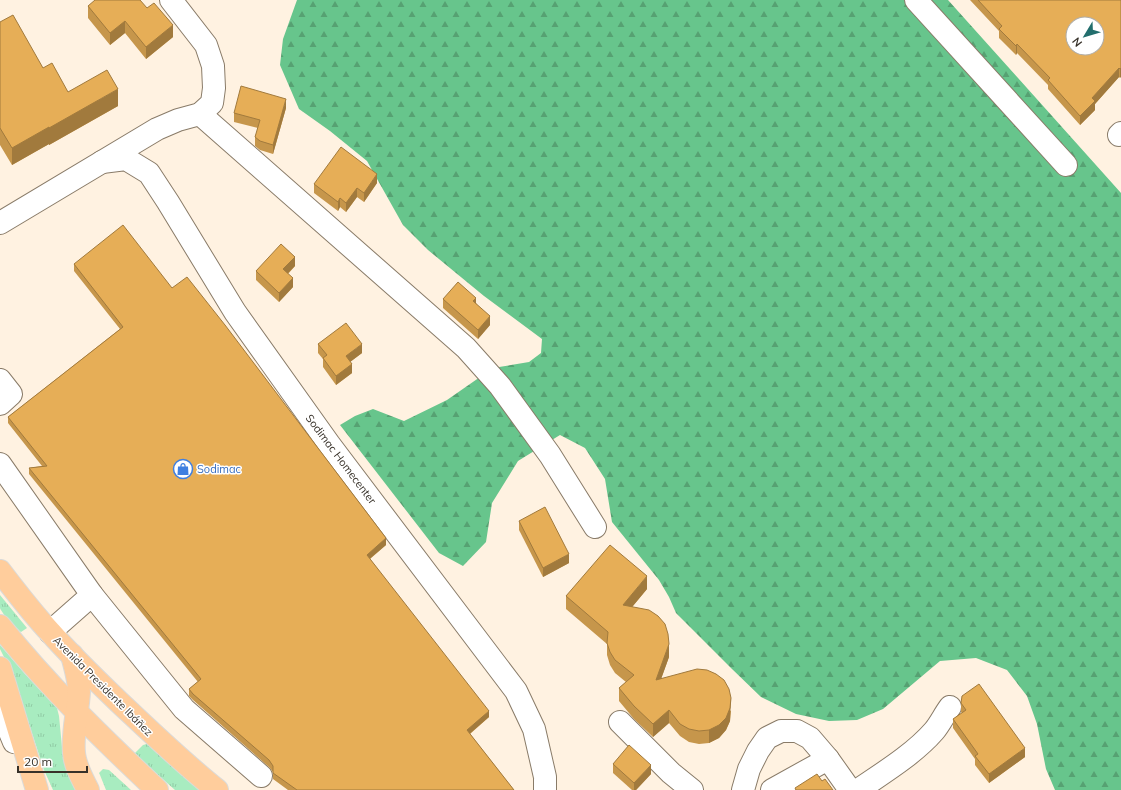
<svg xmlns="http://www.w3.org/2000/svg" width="1121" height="790" font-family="Mulish,sans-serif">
	<defs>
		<pattern id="grass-tufts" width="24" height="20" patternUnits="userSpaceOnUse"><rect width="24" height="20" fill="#a8ecc0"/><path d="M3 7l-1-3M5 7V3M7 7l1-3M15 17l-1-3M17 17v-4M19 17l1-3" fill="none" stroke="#91cba5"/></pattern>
		<pattern id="forest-firs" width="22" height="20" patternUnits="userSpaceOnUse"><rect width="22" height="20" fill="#67c58c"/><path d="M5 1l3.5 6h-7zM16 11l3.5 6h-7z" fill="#56a172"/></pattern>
	</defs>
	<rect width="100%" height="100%" fill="#fff2e1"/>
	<g fill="url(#grass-tufts)">
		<path d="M 0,595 L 27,628 L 21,632 C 16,628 2,614 0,608 C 0,604 0,599 0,595 Z"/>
		<path d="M 0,645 L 25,674 L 57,708 L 59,716 L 62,747 L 64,761 L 68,773 L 76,790 L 53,790 L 44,770 L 13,675 L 0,649 Z"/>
		<path d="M 147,744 L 152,747 L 201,790 L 175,790 L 138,757 L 135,753 L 143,745 Z"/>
		<path d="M 103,769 L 109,770 L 131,790 L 106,790 L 100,775 L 99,773 Z"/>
	</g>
	<path fill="url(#forest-firs)" d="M 297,0 L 948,0 L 1121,193 L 1121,790 L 1055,790 L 1046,769 L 1037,724 L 1027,696 L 1007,670 L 976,658 L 940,661 L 883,709 L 857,720 L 829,721 L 796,714 L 761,697 L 732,669 L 676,613 L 669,597 L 659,580 L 612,522 L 605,479 L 585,448 L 560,435 L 518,461 L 492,503 L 486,542 L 463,566 L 439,553 L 340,425 L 355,416 L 373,409 L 404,421 L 447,400 L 493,368 L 529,362 L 541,353 L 542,339 L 484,296 L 428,250 L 403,225 L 367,161 L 330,131 L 299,109 L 280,65 L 283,39 Z"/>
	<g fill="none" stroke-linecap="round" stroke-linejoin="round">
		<g stroke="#897b68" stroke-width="24">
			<g id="minor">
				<path d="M 916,0 L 1066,165"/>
				<path d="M 200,114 L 466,348 L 500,386 L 550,455 L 595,527"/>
				<path d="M 1119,135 L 1121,133"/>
				<path d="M 102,162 L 126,159 L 149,173 L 168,202 L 235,312 L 329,444 L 516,691 L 534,729 L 545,777 L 545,790"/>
				<path d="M 0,223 L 157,129 L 178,120 L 200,114 L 212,103 L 214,88 L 213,66 L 206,45 L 171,0"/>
				<path d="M 0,380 L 11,394 L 0,404"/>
				<path d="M 0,464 L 92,595 L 50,632"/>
				<path d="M 92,595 L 184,709 L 261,776"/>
				<path d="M 0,708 L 14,742"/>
				<path d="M 620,722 L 671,773 L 692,790"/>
				<path d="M 743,790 L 749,769 L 758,751 L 767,738 L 781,731 L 797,731 L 810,738 L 828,759 L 850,790"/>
				<path d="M 772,790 L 828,759"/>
				<path d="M 858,790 C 883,773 914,754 934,731 C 940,724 944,715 950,707"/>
			</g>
		</g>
		<g stroke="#dbdad8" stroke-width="24">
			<g id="major">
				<path d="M 0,571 C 16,592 32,613 50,632 C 72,657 96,680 120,703 C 152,733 183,763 217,790"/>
				<path d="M 0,626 C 47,685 102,738 157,790"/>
				<path d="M 72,655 C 75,668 79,679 79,692 C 78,712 72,732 74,753 C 75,766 82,778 88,790"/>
				<path d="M 0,668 L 37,790"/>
			</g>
		</g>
		<use href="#minor" stroke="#fff" stroke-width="22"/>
		<use href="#major" stroke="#ffcd9c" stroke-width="22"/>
	</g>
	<g fill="#c6964b">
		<path d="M 970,0 L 1121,0 L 1120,78 L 1119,77 L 1095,104 L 1095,110 L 1080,125 L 1048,89 L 1048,85 L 1017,53 L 1016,55 L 999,38 L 999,31 Z"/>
		<path d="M 88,6 L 147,8 L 173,37 L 146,59 L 125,33 L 110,45 L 88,18 Z"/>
		<path d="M 0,22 L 43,68 L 68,92 L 118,106 L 49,145 L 49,144 L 12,165 L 0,145 Z"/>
		<path d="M 286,108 L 273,154 L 260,150 L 255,146 L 255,137 L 258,128 L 234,122 L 234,113 Z"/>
		<path d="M 377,183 L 364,202 L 357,197 L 346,212 L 340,207 L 338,211 L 314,193 L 314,184 Z"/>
		<path d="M 74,264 L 172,288 L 386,545 L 370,559 L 489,717 L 470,734 L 514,790 L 288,790 L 273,779 L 273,772 L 269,767 L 193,700 L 189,696 L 189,689 L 198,682 L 29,474 L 29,468 L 42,466 L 8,423 L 8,417 L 120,329 L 74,271 Z"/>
		<path d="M 295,266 L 288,274 L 293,287 L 279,302 L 256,280 L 256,271 Z"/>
		<path d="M 443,299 L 476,303 L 490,325 L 478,339 L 443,308 Z"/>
		<path d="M 318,344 L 362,353 L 350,362 L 352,373 L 336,385 L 323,367 L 323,359 L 318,353 Z"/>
		<path d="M 519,521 L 569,563 L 543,577 L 519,530 Z"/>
		<path d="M 647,589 L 632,607 L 669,657 L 661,679 L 731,711 L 730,721 L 726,730 L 719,738 L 709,743 L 699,744 L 689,742 L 680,736 L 669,723 L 653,737 L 634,719 L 619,701 L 619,688 L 626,682 L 615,673 L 610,665 L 607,655 L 607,644 L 566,609 L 566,596 Z"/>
		<path d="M 961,703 L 1025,757 L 989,783 L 975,765 L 975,759 L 953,728 L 953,719 L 962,713 L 961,712 Z"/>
		<path d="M 613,764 L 651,774 L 636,790 L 632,790 L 613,773 Z"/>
	</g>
	<g fill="#a17a3d">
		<path d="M 125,21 L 125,33 L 110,45 L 110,33 Z"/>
		<path d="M 173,25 L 173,37 L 146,59 L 146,47 Z"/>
		<path d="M 1017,44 L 1017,53 L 1016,55 L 1016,46 Z"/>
		<path d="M 1119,68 L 1119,77 L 1095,104 L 1095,110 L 1080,125 L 1080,116 L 1092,98 Z"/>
		<path d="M 1121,68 L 1121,77 L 1120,78 L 1120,69 Z"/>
		<path d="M 118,89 L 118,106 L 49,145 L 49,128 Z"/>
		<path d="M 286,99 L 286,108 L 273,154 L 273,145 Z"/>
		<path d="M 49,127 L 49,144 L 12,165 L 12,148 Z"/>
		<path d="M 377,174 L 377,183 L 364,202 L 364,193 Z"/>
		<path d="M 357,188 L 357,197 L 346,212 L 346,203 Z"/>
		<path d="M 340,198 L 340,207 L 338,211 L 338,202 Z"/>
		<path d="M 295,257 L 295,266 L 283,278 L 283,269 Z"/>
		<path d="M 293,278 L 293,287 L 279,302 L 279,293 Z"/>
		<path d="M 476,298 L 476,307 L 473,301 Z"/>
		<path d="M 490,316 L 490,325 L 478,339 L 478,330 Z"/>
		<path d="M 362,344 L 362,353 L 346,365 L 346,356 Z"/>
		<path d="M 352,364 L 352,373 L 336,385 L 336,376 Z"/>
		<path d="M 386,538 L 386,545 L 367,561 L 367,555 Z"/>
		<path d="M 569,554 L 569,563 L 543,577 L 543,568 Z"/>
		<path d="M 647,576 L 647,589 L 623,618 L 623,605 Z"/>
		<path d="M 669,644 L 669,657 L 656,693 L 656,680 Z"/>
		<path d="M 731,698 L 730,721 L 726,730 L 719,738 L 709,743 L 709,730 Z"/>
		<path d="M 669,710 L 669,723 L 653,737 L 653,724 Z"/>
		<path d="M 489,711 L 489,717 L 467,736 L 467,730 Z"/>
		<path d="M 1025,748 L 1025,757 L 989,783 L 989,774 Z"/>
		<path d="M 651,765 L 651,774 L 636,790 L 634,790 L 634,783 Z"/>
	</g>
	<g fill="#e6ae57" stroke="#a17a3d" fill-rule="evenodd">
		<path d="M 95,0 L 140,0 L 147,8 L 154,3 L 173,25 L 146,47 L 125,21 L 110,33 L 88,6 Z"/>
		<path d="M 978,0 L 1121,0 L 1121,68 L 1120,69 L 1119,68 L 1092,98 L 1095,101 L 1080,116 L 1048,80 L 1050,78 L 1017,44 L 1016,46 L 999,29 L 1002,26 ZM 1073,24 L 1097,24 L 1097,48 L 1073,48 Z"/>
		<path d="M 13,15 L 43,68 L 52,63 L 68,92 L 107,70 L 118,89 L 49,128 L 49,127 L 12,148 L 0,128 L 0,22 Z"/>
		<path d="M 241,86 L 286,99 L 273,145 L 260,141 L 255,137 L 260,120 L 234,113 Z"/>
		<path d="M 341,147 L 377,174 L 364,193 L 357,188 L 346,203 L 340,198 L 338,202 L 314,184 Z"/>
		<path d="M 123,225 L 172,288 L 187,277 L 225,325 L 386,538 L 367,555 L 489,711 L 467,730 L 514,790 L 297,790 L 273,773 L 273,766 L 269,760 L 193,694 L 189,689 L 201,679 L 29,468 L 47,466 L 8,417 L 123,327 L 74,264 Z"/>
		<path d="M 281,244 L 295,257 L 283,269 L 293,278 L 279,293 L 256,271 Z"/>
		<path d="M 458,282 L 476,298 L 473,301 L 490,316 L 478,330 L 443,299 Z"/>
		<path d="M 346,323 L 362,344 L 346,356 L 352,364 L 336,376 L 323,358 L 327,355 L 318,344 Z"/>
		<path d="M 545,507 L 569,554 L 543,568 L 519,521 Z"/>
		<path d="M 610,545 L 647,576 L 623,605 L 649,610 L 658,616 L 665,624 L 668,634 L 669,644 L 656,680 L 697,669 L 707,670 L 716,674 L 724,680 L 729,689 L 731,698 L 730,708 L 726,718 L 719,725 L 709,730 L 699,731 L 689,729 L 680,724 L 669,710 L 653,724 L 634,706 L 619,688 L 634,675 L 615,660 L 610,652 L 607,643 L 608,632 L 566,596 Z"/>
		<path d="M 979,684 L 1025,748 L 989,774 L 975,756 L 978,754 L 953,719 L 966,710 L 961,703 L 962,696 Z"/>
		<path d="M 629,745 L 651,765 L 634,783 L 613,764 Z"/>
		<path d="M 817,774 L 822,781 L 825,779 L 833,790 L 796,790 L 795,788 Z"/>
	</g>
	<defs>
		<g id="shop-ring" transform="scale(1)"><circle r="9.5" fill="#fff" stroke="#3f7fe0" stroke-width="1.5"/><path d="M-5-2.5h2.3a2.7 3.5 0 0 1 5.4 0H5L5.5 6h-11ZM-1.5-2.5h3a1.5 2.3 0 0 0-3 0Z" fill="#3f7fe0"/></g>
	</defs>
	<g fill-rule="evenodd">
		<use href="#shop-ring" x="183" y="469"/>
	</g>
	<g text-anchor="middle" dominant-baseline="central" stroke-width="3" stroke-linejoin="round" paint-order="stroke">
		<g font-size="11" fill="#373129" stroke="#fff">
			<text transform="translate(341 459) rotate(53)">Sodimac Homecenter</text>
			<text transform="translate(103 686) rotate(45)">Avenida Presidente Ibáñez</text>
		</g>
		<g font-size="11" fill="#366cbe" stroke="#fff" text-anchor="start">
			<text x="197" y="469">Sodimac</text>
		</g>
	</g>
	<g transform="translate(1085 36) rotate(232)"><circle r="19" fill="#ffffff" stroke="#afada9"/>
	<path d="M0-3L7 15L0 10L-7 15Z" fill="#226e6d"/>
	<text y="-6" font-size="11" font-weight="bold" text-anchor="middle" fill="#373129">N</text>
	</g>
	<path d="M18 766v6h69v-6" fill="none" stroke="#373129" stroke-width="2"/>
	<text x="24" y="766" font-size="12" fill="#373129" stroke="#ffffff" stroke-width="3" paint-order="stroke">20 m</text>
</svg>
